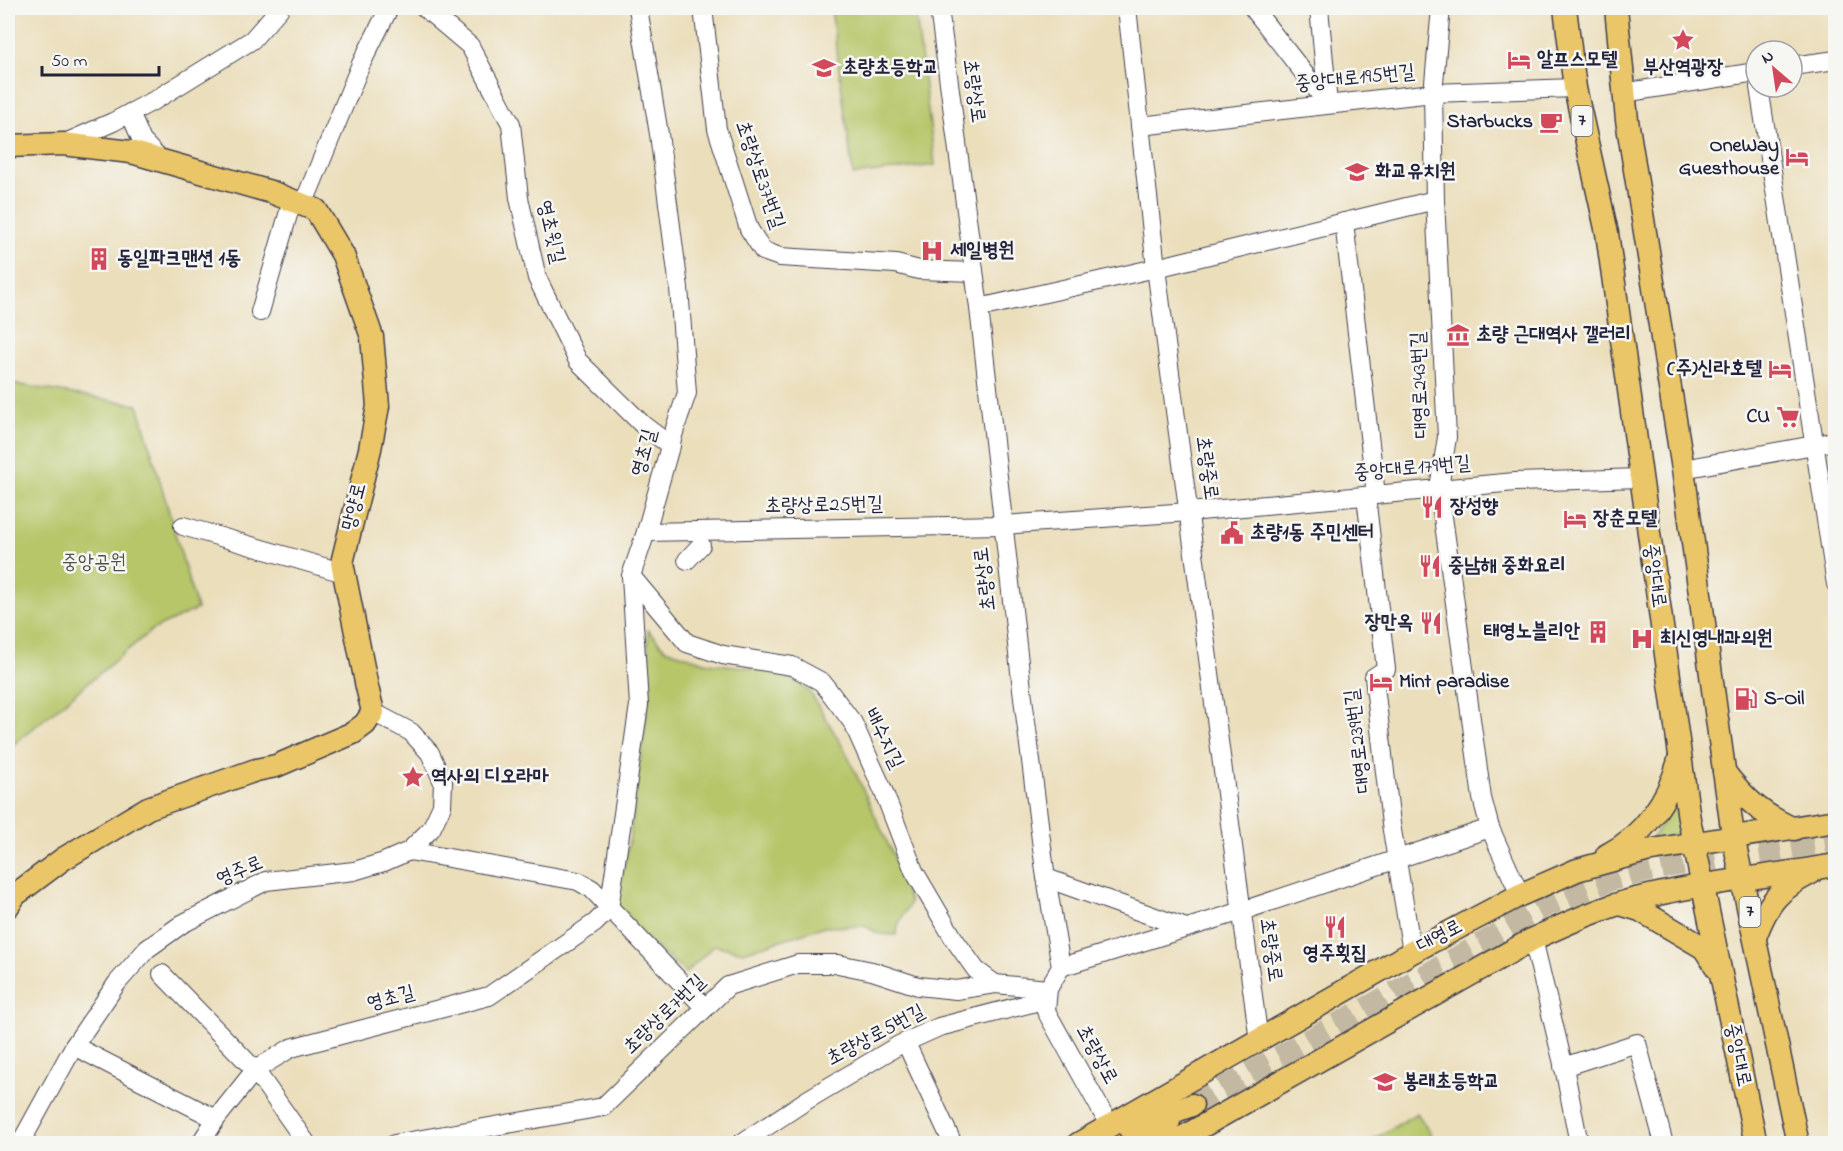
<svg xmlns="http://www.w3.org/2000/svg" width="1843" height="1151" font-family="'Indie Flower','Poor Story',sans-serif">
	<rect width="100%" height="100%" fill="#f6f6f2"/>
	<filter id="ink" filterUnits="userSpaceOnUse"><feTurbulence type="fractalNoise" baseFrequency=".0167" numOctaves="2"/><feDisplacementMap in="SourceGraphic" scale="12" xChannelSelector="R" yChannelSelector="G"/><feConvolveMatrix kernelMatrix="1 2 1 2 8 2 1 2 1" color-interpolation-filters="sRGB"/></filter>
	<filter id="wash" filterUnits="userSpaceOnUse"><feTurbulence type="fractalNoise" baseFrequency=".008" numOctaves="4" result="noise"/><feDisplacementMap in="SourceGraphic" scale="24" xChannelSelector="R" yChannelSelector="G"/><feGaussianBlur stdDeviation="1.35" result="paint"/><feColorMatrix in="noise" values="0 0 0 0 0 0 0 0 0 0 0 0 0 0 0 0 0 1.4 0 .05"/><feComposite in="paint" operator="in"/></filter>
	<g filter="url(#wash)">
		<rect width="100%" height="100%" fill="#ebdebb"/>
		<g fill="#b6c669" stroke="#6c7452" stroke-width="1.5">
			<path d="M 831,8 L 915,8 L 935,165 L 853,175 Z"/>
			<path d="M 8,383 L 138,405 L 197,609 L 152,630 L 8,749 Z"/>
			<path d="M 648,630 L 665,649 L 708,663 L 781,671 L 810,692 L 846,752 L 893,855 L 910,903 L 899,923 L 896,935 L 879,934 L 865,926 L 822,927 L 743,952 L 714,945 L 686,973 L 614,912 L 630,837 L 649,695 Z"/>
			<path d="M 1678,799 L 1683,833 L 1650,841 Z"/>
			<path d="M 1417,1113 L 1437,1143 L 1368,1143 Z"/>
		</g>
	</g>
	<g filter="url(#ink)">
		<g fill="none" stroke-linecap="round" stroke-linejoin="round">
			<path stroke="#c3b8a1" stroke-width="22" stroke-dasharray="22 11" stroke-linecap="butt" d="M 1192,1105 L 1472,949 L 1546,906 L 1614,879 L 1671,866 L 1836,841"/>
			<g stroke="#403e4e" stroke-width="20">
				<g id="minor">
					<path d="M 425,8 L 470,46 L 511,124 L 519,198 L 537,278 L 578,361 L 643,425 L 671,446"/>
					<path d="M 703,8 L 717,129 L 749,229 L 763,251 L 780,257 L 896,264 L 919,270 L 974,272"/>
					<path d="M 939,8 L 979,308 L 1023,698 L 1045,871 L 1061,967 L 1048,989 L 1046,1011 L 1110,1126"/>
					<path d="M 1127,8 L 1156,268 L 1259,1041"/>
					<path d="M 1253,8 L 1328,104"/>
					<path d="M 1319,8 L 1328,104"/>
					<path d="M 1441,8 L 1433,93 L 1435,200 L 1447,437 L 1439,488 L 1482,798 L 1490,828 L 1520,895"/>
					<path d="M 1792,66 L 1836,60"/>
					<path d="M 1759,87 L 1836,584"/>
					<path d="M 1623,93 L 1756,72"/>
					<path d="M 130,113 L 142,141 L 161,161"/>
					<path d="M 1140,126 L 1433,93 L 1575,88"/>
					<path d="M 63,144 L 113,122 L 155,100 L 252,40 L 280,8"/>
					<path d="M 303,205 L 361,64 L 389,8"/>
					<path d="M 1344,222 L 1376,495"/>
					<path d="M 979,308 L 1156,268 L 1435,200"/>
					<path d="M 260,312 L 292,201"/>
					<path d="M 1683,469 L 1836,441"/>
					<path d="M 1366,496 L 1386,669 L 1374,677 L 1391,824 L 1412,952"/>
					<path d="M 183,526 L 344,573"/>
					<path d="M 646,532 L 1002,525 L 1189,512 L 1515,482 L 1640,478"/>
					<path d="M 687,560 L 701,545"/>
					<path d="M 631,576 L 687,643 L 723,655 L 792,666 L 822,682 L 853,723 L 883,790 L 914,871 L 954,939 L 976,970 L 995,984"/>
					<path d="M 409,851 L 578,881 L 592,889 L 705,1008"/>
					<path d="M 1046,878 L 1186,928"/>
					<path d="M 1533,939 L 1565,1072 L 1579,1144"/>
					<path d="M 1061,967 L 1242,911 L 1490,828"/>
					<path d="M 162,974 L 255,1070 L 307,1144"/>
					<path d="M 906,1043 L 953,1144"/>
					<path d="M 74,1046 L 216,1119"/>
					<path d="M 1563,1067 L 1637,1043 L 1664,1144"/>
					<path d="M 20,1144 L 74,1046 L 117,983 L 147,949 L 182,924 L 266,881 L 354,871 L 384,862 L 409,851 L 431,829 L 442,806 L 443,782 L 430,753 L 411,732 L 373,712"/>
					<path d="M 200,1144 L 216,1119 L 255,1070 L 291,1048 L 489,996 L 595,923 L 609,909 L 639,705 L 631,576 L 646,532 L 676,425 L 687,393 L 679,288 L 659,134 L 638,8"/>
					<path d="M 394,1144 L 603,1107 L 728,986 L 798,964 L 838,964 L 872,971 L 918,986 L 956,990 L 995,984 L 1048,989"/>
					<path d="M 740,1144 L 807,1100 L 899,1045 L 939,1027 L 1047,999"/>
				</g>
			</g>
			<g stroke="#403e4e" stroke-width="25">
				<g id="major">
					<path d="M 1565,8 L 1575,88 L 1607,233 L 1689,819 L 1756,1144"/>
					<path d="M 1616,8 L 1627,120 L 1683,469 L 1733,836 L 1798,1144"/>
					<path d="M 8,146 L 63,144 L 131,152 L 271,192 L 316,210 L 343,255 L 372,337 L 378,406 L 370,449 L 342,563 L 367,687 L 373,712 L 365,724 L 353,733 L 276,766 L 256,770 L 148,808 L 63,859 L 15,895 L 8,906"/>
					<path d="M 1724,772 C 1745,799 1762,815 1794,829"/>
					<path d="M 1607,855 C 1643,837 1669,799 1679,760"/>
					<path d="M 1620,904 L 1640,910 L 1704,948 L 1717,968"/>
					<path d="M 1755,937 C 1768,902 1778,890 1811,873"/>
					<path d="M 1129,1128 L 1192,1105"/>
					<path d="M 1078,1144 L 1412,952 L 1520,895 L 1577,870 L 1646,851 L 1836,821"/>
					<path d="M 1139,1144 L 1169,1121"/>
					<path d="M 1171,1144 L 1533,939 C 1566,924 1600,908 1636,899 C 1702,883 1769,876 1836,865"/>
				</g>
			</g>
			<use href="#minor" stroke="#fff" stroke-width="18"/>
			<use href="#major" stroke="#eac669" stroke-width="22"/>
		</g>
	</g>
	<defs>
		<g id="sight-bare" transform="scale(1.8)"><path d="M0-6L1.8-2.2L6-1.7L2.9 1.2L3.7 5.4L0 3.3L-3.7 5.4L-2.9 1.2L-6-1.7L-1.8-2.2Z" fill="#d1495b" stroke="#f6f6f2" stroke-width="2.5" paint-order="stroke"/></g>
		<g id="hotel-bare" transform="scale(1.8)"><path d="M-6-4.5h1.5V1H6V5H4.5V3h-9V5H-6ZM-4 0a1.8 1.8 0 1 1 3.6 0ZM.5 0V-2.5h3Q6-2.5 6 0Z" fill="#d1495b" stroke="#f6f6f2" stroke-width="2.5" paint-order="stroke"/></g>
		<g id="school-bare" transform="scale(1.8)"><path d="M0-5L7-2L0 1L-7-2ZM-4 1L0 2.5L4 1V4Q0 6-4 4Z" fill="#d1495b" stroke="#f6f6f2" stroke-width="2.5" paint-order="stroke"/></g>
		<g id="cafe-bare" transform="scale(1.8)"><path d="M-5.5-4.5H6V0H3Q3 3.5 0 3.5H-2.5Q-5.5 3.5-5.5 0ZM3-3.2v2h1.7v-2ZM-6 4.5H4V6H-6Z" fill="#d1495b" stroke="#f6f6f2" stroke-width="2.5" paint-order="stroke"/></g>
		<g id="hospital-bare" transform="scale(1.8)"><path d="M-5-5h3v3.5h4V-5h3V5h-3V1.5h-4V5h-3Z" fill="#d1495b" stroke="#f6f6f2" stroke-width="2.5" paint-order="stroke"/></g>
		<g id="building-bare" transform="scale(1.8)"><path d="M-4-6H4V6H1V3H-1V6H-4ZM-2.5-4.3h1.7v1.8h-1.7ZM.8-4.3h1.7v1.8H.8ZM-2.5-1h1.7V.8h-1.7ZM.8-1h1.7V.8H.8Z" fill="#d1495b" stroke="#f6f6f2" stroke-width="2.5" paint-order="stroke"/></g>
		<g id="museum-bare" transform="scale(1.8)"><path d="M0-6L6-3V-2H-6V-3ZM-5-1h2V3h-2ZM-1-1h2V3h-2ZM3-1h2V3H3ZM-6 4H6V6H-6Z" fill="#d1495b" stroke="#f6f6f2" stroke-width="2.5" paint-order="stroke"/></g>
		<g id="supermarket-bare" transform="scale(1.8)"><path d="M-6-5.5h2.5l.6 2H6L4.5 2H-2.5L-4.4-4H-6ZM-1.5 3.2a1.3 1.3 0 1 0 .1 0ZM3 3.2a1.3 1.3 0 1 0 .1 0Z" fill="#d1495b" stroke="#f6f6f2" stroke-width="2.5" paint-order="stroke"/></g>
		<g id="restaurant-bare" transform="scale(1.8)"><path d="M-5-6h1v4h1v-4h1v4h1v-4h1v5L-1.5 .5V6h-2V.5L-5-1ZM5-6V6H3V1.5H1.5Q1.5-4 5-6Z" fill="#d1495b" stroke="#f6f6f2" stroke-width="2.5" paint-order="stroke"/></g>
		<g id="civic-bare" transform="scale(1.8)"><path d="M-.6-6.5H3V-4.5H.6V-3L4-1V1h2V6H-6V1h2V-1L-.6-3ZM-1.2 2.5V6h2.4V2.5Z" fill="#d1495b" stroke="#f6f6f2" stroke-width="2.5" paint-order="stroke"/></g>
		<g id="fuel-bare" transform="scale(1.8)"><path d="M-5.5-6h7V0h2V4h1.3V-2.5L3-4.5l.8-.8L6-3V5H2.5V1h-1V6h-7ZM-4.2-4.7v3.2H.2V-4.7Z" fill="#d1495b" stroke="#f6f6f2" stroke-width="2.5" paint-order="stroke"/></g>
	</defs>
	<g fill-rule="evenodd">
		<use href="#sight-bare" x="1683" y="40"/>
		<use href="#hotel-bare" x="1519" y="60"/>
		<use href="#school-bare" x="824" y="68"/>
		<use href="#cafe-bare" x="1551" y="122"/>
		<use href="#hotel-bare" x="1797" y="157"/>
		<use href="#school-bare" x="1357" y="172"/>
		<use href="#hospital-bare" x="932" y="251"/>
		<use href="#building-bare" x="99" y="259"/>
		<use href="#museum-bare" x="1458" y="335"/>
		<use href="#hotel-bare" x="1780" y="369"/>
		<use href="#supermarket-bare" x="1788" y="417"/>
		<use href="#restaurant-bare" x="1432" y="507"/>
		<use href="#hotel-bare" x="1575" y="519"/>
		<use href="#civic-bare" x="1232" y="533"/>
		<use href="#restaurant-bare" x="1430" y="566"/>
		<use href="#restaurant-bare" x="1431" y="623"/>
		<use href="#building-bare" x="1598" y="632"/>
		<use href="#hospital-bare" x="1642" y="639"/>
		<use href="#hotel-bare" x="1381" y="682"/>
		<use href="#fuel-bare" x="1746" y="699"/>
		<use href="#sight-bare" x="413" y="777"/>
		<use href="#restaurant-bare" x="1335" y="927"/>
		<use href="#school-bare" x="1385" y="1082"/>
	</g>
	<g text-anchor="middle" dominant-baseline="central" stroke-width="5" stroke-linejoin="round" paint-order="stroke">
		<g fill="#f6f6f2" stroke="#626272" stroke-width="1.5">
			<rect x="1571.5" y="106" width="21" height="30" rx="4.5"/>
			<rect x="1739.5" y="897" width="21" height="30" rx="4.5"/>
		</g>
		<g font-size="18" font-weight="bold" fill="#22223b">
			<text x="1582" y="121">7</text>
			<text x="1750" y="912">7</text>
		</g>
		<g font-size="20" font-weight="bold" fill="#22223b" stroke="#f6f6f2" text-anchor="start">
			<text x="1537" y="60">알프스모텔</text>
			<text x="842" y="68">초량초등학교</text>
			<text x="1683" y="68" text-anchor="middle">부산역광장</text>
			<text x="1533" y="122" text-anchor="end">Starbucks</text>
			<text x="1779" y="146" text-anchor="end">OneWay<tspan x="1779" dy="23">Guesthouse</tspan></text>
			<text x="1375" y="172">화교유치원</text>
			<text x="950" y="251">세일병원</text>
			<text x="117" y="259">동일파크맨션 1동</text>
			<text x="1476" y="335">초량 근대역사 갤러리</text>
			<text x="1762" y="369" text-anchor="end">(주)신라호텔</text>
			<text x="1770" y="417" text-anchor="end">CU</text>
			<text x="1450" y="507">장성향</text>
			<text x="1593" y="519">장춘모텔</text>
			<text x="1250" y="533">초량1동 주민센터</text>
			<text x="1448" y="566">중남해 중화요리</text>
			<text x="1413" y="623" text-anchor="end">장만옥</text>
			<text x="1580" y="632" text-anchor="end">태영노블리안</text>
			<text x="1660" y="639">최신영내과의원</text>
			<text x="1399" y="682">Mint paradise</text>
			<text x="1764" y="699">S-Oil</text>
			<text x="431" y="777">역사의 디오라마</text>
			<text x="1335" y="954" text-anchor="middle">영주횟집</text>
			<text x="1403" y="1082">봉래초등학교</text>
		</g>
		<g font-size="20" fill="#22223b" stroke="#f6f6f2">
			<text transform="translate(1355 79) rotate(-6)">중앙대로195번길</text>
			<text transform="translate(973 91) rotate(82)">초량상로</text>
			<text transform="translate(759 175) rotate(71)">초량상로37번길</text>
			<text transform="translate(550 232) rotate(77)">영초윗길</text>
			<text transform="translate(1421 385) rotate(-92)">대영로243번길</text>
			<text transform="translate(645 453) rotate(-75)">영초길</text>
			<text transform="translate(1206 468) rotate(82)">초량중로</text>
			<text transform="translate(1412 469) rotate(-5)">중앙대로179번길</text>
			<text transform="translate(824 506) rotate(-1)">초량상로25번길</text>
			<text transform="translate(355 507) rotate(-76)">망양로</text>
			<text transform="translate(1654 576) rotate(82)">중앙대로</text>
			<text transform="translate(986 579) rotate(-97)">초량상로</text>
			<text transform="translate(883 739) rotate(64)">배수지길</text>
			<text transform="translate(1359 741) rotate(-97)">대영로239번길</text>
			<text transform="translate(240 872) rotate(-23)">영주로</text>
			<text transform="translate(1440 937) rotate(-28)">대영로</text>
			<text transform="translate(1270 950) rotate(82)">초량중로</text>
			<text transform="translate(391 999) rotate(-15)">영초길</text>
			<text transform="translate(665 1015) rotate(-44)">초량상로7번길</text>
			<text transform="translate(876 1036) rotate(-28)">초량상로5번길</text>
			<text transform="translate(1096 1055) rotate(61)">초량상로</text>
			<text transform="translate(1737 1055) rotate(78)">중앙대로</text>
		</g>
		<g font-size="20" fill="#4e5349" stroke="#f6f6f2">
			<text x="94" y="563">중앙공원</text>
		</g>
	</g>
	<rect width="1843" height="1151" fill="none" stroke="#f6f6f2" stroke-width="30"/>
	<g transform="translate(1774 69) rotate(331)"><circle r="28" fill="#f6f6f2" stroke="#a1a1a9" stroke-width="1.5"/>
	<path d="M0-4.5L10 22L0 15L-10 22Z" fill="#d1495b"/>
	<text y="-9" font-size="16" font-weight="bold" text-anchor="middle" fill="#22223b">N</text>
	</g>
	<path d="M42 66v9h117v-9" fill="none" stroke="#22223b" stroke-width="3"/>
	<text x="51" y="66" font-size="18" fill="#22223b" stroke="#f6f6f2" stroke-width="4.5" paint-order="stroke">50 m</text>
</svg>
